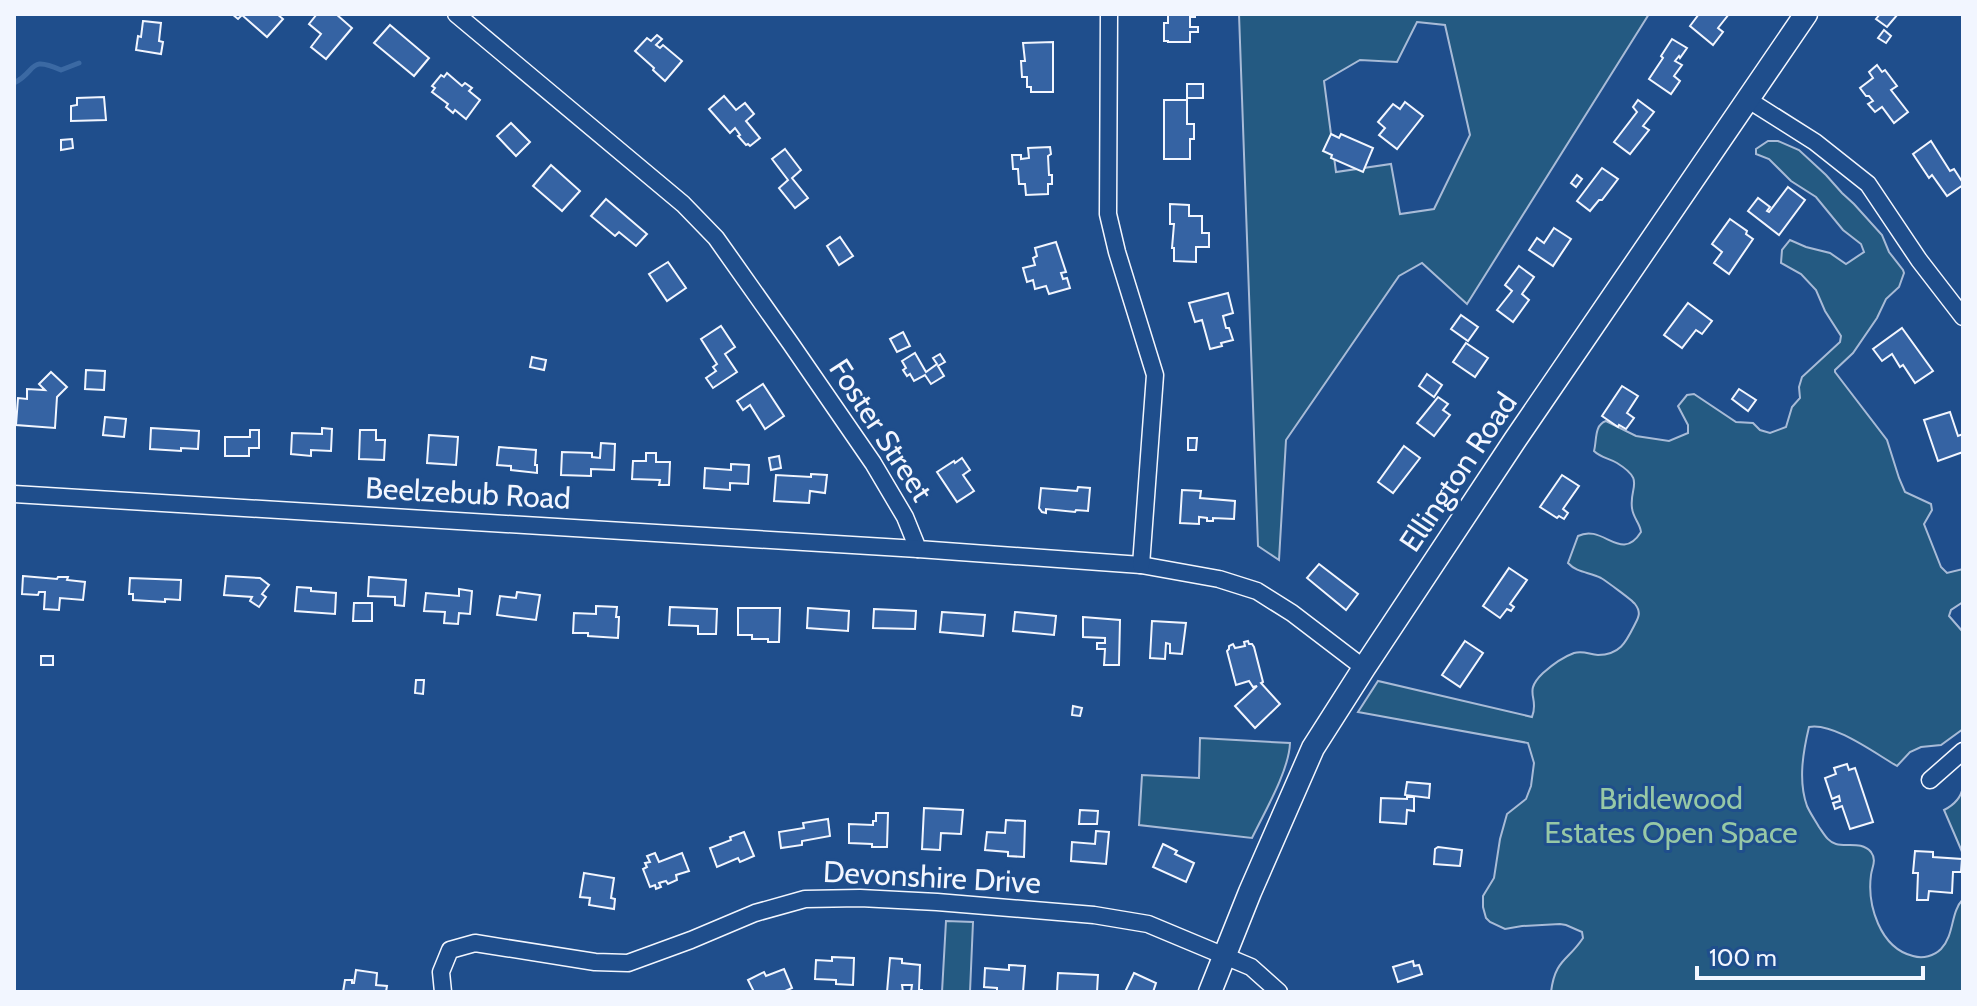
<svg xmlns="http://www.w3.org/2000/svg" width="1977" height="1006" font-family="Cabin,sans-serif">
	<rect width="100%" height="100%" fill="#1f4e8c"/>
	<g fill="#245a82" stroke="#a8bbd7" stroke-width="2" fill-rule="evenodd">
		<path d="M 1239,14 L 1649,14 L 1467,304 L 1422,263 L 1399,276 L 1286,440 L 1279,560 L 1258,546 ZM 1417,22 L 1445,25 L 1470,135 L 1434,209 L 1400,214 L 1391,164 L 1336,172 L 1324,81 L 1360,60 L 1397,62 Z"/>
		<path d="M 1768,141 L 1778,141 L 1799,150 L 1826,175 L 1842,193 L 1854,204 L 1882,235 L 1889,252 L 1903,270 L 1904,273 L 1899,287 L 1886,299 L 1877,318 L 1853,353 L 1835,370 L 1835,372 L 1887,440 L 1899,478 L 1905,492 L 1931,504 L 1932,510 L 1924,524 L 1941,567 L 1947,573 L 1963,569 L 1963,602 L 1951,610 L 1949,616 L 1963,632 L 1963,729 L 1941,745 L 1921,747 L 1910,752 L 1897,766 C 1876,754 1833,722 1809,727 C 1803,752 1798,781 1807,806 C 1810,813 1815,820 1819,827 C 1824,834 1828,842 1836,844 C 1847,847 1862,841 1871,852 C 1877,860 1872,867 1871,875 C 1867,905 1880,948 1913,956 C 1923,959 1934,956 1941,949 C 1955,934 1950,913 1963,899 L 1963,992 L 1551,992 C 1555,959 1568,961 1583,938 L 1582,932 L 1566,925 L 1560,924 L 1522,926 L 1505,929 L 1490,922 L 1486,918 L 1483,907 L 1483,896 L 1494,878 L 1500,839 L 1507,814 L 1526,799 L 1531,786 L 1534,763 L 1528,743 L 1358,712 L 1378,681 L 1532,717 C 1540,697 1522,693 1543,673 C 1552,665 1563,657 1574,653 C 1584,650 1590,655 1598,655 C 1620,655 1626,642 1634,626 C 1638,618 1642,613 1635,604 C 1632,600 1606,581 1601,578 C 1590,572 1577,573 1568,563 L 1578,536 C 1603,523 1621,564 1641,532 C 1640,523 1633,518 1632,508 C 1629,486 1646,481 1617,463 C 1609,458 1601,458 1594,451 C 1597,440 1594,425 1606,421 L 1636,436 L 1669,441 L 1688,433 L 1688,425 L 1678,406 L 1687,395 L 1694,394 L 1736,422 L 1753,423 L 1760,430 L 1770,433 L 1786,427 L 1792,407 L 1800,398 L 1799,387 L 1802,377 L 1840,342 L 1841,336 L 1825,311 L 1816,290 L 1801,274 L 1781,263 L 1782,250 L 1790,240 L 1806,247 L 1830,253 L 1846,264 L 1864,252 L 1861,244 L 1843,230 L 1816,197 L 1791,181 L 1769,159 L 1756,154 L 1756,149 Z"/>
		<path d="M 1200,738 L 1290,743 C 1289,771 1264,813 1252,838 L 1139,825 L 1142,775 L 1199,778 Z"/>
		<path d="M 1963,787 L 1963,854 L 1944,810 C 1954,805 1961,798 1963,787 Z"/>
		<path d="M 946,921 L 973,922 L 970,992 L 942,992 Z"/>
	</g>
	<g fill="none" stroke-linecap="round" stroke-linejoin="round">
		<path stroke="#3b69a3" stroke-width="5" d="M 14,83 C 38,71 27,55 61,70 L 79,63"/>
	</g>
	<g fill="#3563a3" stroke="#f2f6ff" stroke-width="2">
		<path d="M 232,14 L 277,14 L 283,19 L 267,37 L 242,15 L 238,19 Z"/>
		<path d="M 317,14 L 336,14 L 352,28 L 326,59 L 311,47 L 321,34 L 309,24 Z"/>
		<path d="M 1168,14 L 1195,14 L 1195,17 L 1190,17 L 1190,27 L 1198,27 L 1198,32 L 1190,32 L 1190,42 L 1168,42 L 1168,41 L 1164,41 L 1164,23 L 1168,23 Z"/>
		<path d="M 1699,14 L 1729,14 L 1718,28 L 1723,32 L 1713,45 L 1690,26 Z"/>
		<path d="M 1880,14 L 1898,14 L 1887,27 L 1876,19 Z"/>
		<path d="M 143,21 L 161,23 L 159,41 L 163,42 L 161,54 L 136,50 L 138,36 L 141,37 Z"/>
		<path d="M 390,25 L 429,58 L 414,76 L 374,43 Z"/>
		<path d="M 1884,30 L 1891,36 L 1886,43 L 1878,38 Z"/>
		<path d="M 657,35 L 662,39 L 656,45 L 660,48 L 663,45 L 682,61 L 665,81 L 653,70 L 654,68 L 635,51 L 647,38 L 651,41 Z"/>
		<path d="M 1672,39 L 1687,48 L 1680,58 L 1679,56 L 1675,61 L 1682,65 L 1674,76 L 1680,81 L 1671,94 L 1649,79 L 1663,58 L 1661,56 Z"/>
		<path d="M 1053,42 L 1053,92 L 1031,92 L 1031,87 L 1027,87 L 1027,77 L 1022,77 L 1021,61 L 1025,61 L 1023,43 Z"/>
		<path d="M 1877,65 L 1882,72 L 1885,70 L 1897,86 L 1891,90 L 1908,112 L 1894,123 L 1882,107 L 1875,112 L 1868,104 L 1873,101 L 1869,96 L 1866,96 L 1860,88 L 1873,78 L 1869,72 Z"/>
		<path d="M 447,73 L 462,86 L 465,83 L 472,88 L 469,91 L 480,100 L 466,119 L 455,110 L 453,113 L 446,107 L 448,104 L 432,92 L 435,88 L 432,86 L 441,75 L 444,77 Z"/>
		<rect x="1187" y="84" width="16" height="14"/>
		<path d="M 724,96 L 736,110 L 745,103 L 754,114 L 746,121 L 760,138 L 750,146 L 748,144 L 746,145 L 738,136 L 740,135 L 735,128 L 730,133 L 709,109 Z"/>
		<path d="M 104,97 L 106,120 L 71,121 L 71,106 L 77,105 L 77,98 Z"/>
		<path d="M 1164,100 L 1187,100 L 1187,124 L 1194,124 L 1194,139 L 1190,139 L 1190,159 L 1164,159 Z"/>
		<path d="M 1638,100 L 1654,112 L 1643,126 L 1649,130 L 1630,154 L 1614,142 L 1637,112 L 1633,107 Z"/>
		<path d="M 1405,102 L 1423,116 L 1397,149 L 1379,135 L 1385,128 L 1378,122 L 1393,104 L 1400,109 Z"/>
		<path d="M 511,123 L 530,142 L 516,156 L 497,136 Z"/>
		<path d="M 1331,134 L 1339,138 L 1341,134 L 1373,148 L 1363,172 L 1331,158 L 1332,155 L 1323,151 Z"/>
		<path d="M 72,139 L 73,148 L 61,150 L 61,140 Z"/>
		<path d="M 1931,141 L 1950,171 L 1954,169 L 1963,183 L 1963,185 L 1947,196 L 1932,175 L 1929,178 L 1913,154 Z"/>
		<path d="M 1050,147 L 1051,154 L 1048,156 L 1049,175 L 1052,175 L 1052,184 L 1048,184 L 1048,194 L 1026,195 L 1025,184 L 1019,184 L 1018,169 L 1013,169 L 1012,155 L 1021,155 L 1021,159 L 1029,158 L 1028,148 Z"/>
		<path d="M 785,149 L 801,170 L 792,178 L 808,198 L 795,208 L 779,188 L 788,180 L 772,159 Z"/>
		<path d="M 551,165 L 580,191 L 562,211 L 533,186 Z"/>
		<path d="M 1602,168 L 1618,179 L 1602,200 L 1599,200 L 1590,211 L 1577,201 Z"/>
		<path d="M 1577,175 L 1582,179 L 1576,187 L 1571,183 Z"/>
		<path d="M 1788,187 L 1805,200 L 1779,235 L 1748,211 L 1758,198 L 1770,207 L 1767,211 L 1769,212 Z"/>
		<path d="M 606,199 L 647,234 L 636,246 L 619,232 L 615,236 L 591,216 Z"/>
		<path d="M 1170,204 L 1189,205 L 1189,216 L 1202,216 L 1202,233 L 1209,233 L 1209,247 L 1196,247 L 1196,262 L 1174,261 L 1174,248 L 1172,248 L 1174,224 L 1170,224 Z"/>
		<path d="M 1730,219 L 1747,231 L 1746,234 L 1753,239 L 1729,274 L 1714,263 L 1722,252 L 1712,244 Z"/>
		<path d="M 1554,228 L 1571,239 L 1553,266 L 1529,250 L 1537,238 L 1544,243 Z"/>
		<path d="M 840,237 L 853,256 L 839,265 L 827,246 Z"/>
		<path d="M 1056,242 L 1066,272 L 1061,273 L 1063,279 L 1067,278 L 1070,288 L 1049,294 L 1046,286 L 1035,289 L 1033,280 L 1027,282 L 1023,268 L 1035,265 L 1033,258 L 1037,256 L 1035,248 Z"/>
		<path d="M 668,262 L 686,288 L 667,301 L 649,274 Z"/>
		<path d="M 1519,266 L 1534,277 L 1522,294 L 1529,300 L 1513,322 L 1497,310 L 1512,291 L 1505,285 Z"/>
		<path d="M 1228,293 L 1233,313 L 1223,316 L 1226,328 L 1229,328 L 1233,340 L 1221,343 L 1222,346 L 1210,349 L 1202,320 L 1195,322 L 1189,303 Z"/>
		<path d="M 1688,303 L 1712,321 L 1702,334 L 1696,330 L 1682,348 L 1664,335 Z"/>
		<path d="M 1461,315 L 1478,327 L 1468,341 L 1451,329 Z"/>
		<path d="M 721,326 L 735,347 L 725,354 L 737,372 L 713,388 L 706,378 L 716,371 L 713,367 L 717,364 L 701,339 Z"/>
		<path d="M 1902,328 L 1933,371 L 1915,383 L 1903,365 L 1900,367 L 1892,354 L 1882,361 L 1873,349 Z"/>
		<path d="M 903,332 L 910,346 L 897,352 L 890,339 Z"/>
		<path d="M 1466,343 L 1488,358 L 1475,377 L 1453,362 Z"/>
		<path d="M 915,353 L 926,372 L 937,364 L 933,358 L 940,354 L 945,362 L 938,366 L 944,376 L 931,384 L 925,375 L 914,381 L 910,374 L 907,376 L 903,370 L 906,368 L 902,361 Z"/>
		<path d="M 532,357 L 546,360 L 544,370 L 530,367 Z"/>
		<path d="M 86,370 L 105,371 L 104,390 L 85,389 Z"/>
		<path d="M 51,372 L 67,387 L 57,397 L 55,428 L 16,425 L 18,398 L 27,399 L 27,389 L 45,390 L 39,384 Z"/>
		<path d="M 1427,374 L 1442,385 L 1434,397 L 1419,386 Z"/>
		<path d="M 763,384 L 784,416 L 765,429 L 750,405 L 743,410 L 737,401 Z"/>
		<path d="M 1622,386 L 1638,396 L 1627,413 L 1634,418 L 1626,429 L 1619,425 L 1618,427 L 1602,416 Z"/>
		<path d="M 1739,389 L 1756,400 L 1748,411 L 1732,399 Z"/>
		<path d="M 1438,397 L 1448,404 L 1443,410 L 1450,415 L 1434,436 L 1417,423 Z"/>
		<path d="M 1950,412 L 1958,436 L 1963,434 L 1963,452 L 1938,461 L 1924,420 Z"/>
		<path d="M 105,417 L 126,419 L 124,437 L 103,435 Z"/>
		<path d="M 151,428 L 199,431 L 198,449 L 181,448 L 181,451 L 150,449 Z"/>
		<path d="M 322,428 L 332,429 L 331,451 L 311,450 L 311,456 L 291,454 L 292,433 L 322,434 Z"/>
		<path d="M 250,430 L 259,430 L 259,448 L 249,448 L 249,456 L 225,456 L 225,437 L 250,437 Z"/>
		<path d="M 360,430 L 376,430 L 376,440 L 385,440 L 384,460 L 359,459 Z"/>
		<path d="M 429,435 L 458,437 L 456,465 L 427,463 Z"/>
		<path d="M 1188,438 L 1197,438 L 1196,450 L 1188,450 Z"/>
		<path d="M 601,443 L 615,444 L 614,470 L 591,469 L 591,476 L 561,475 L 562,452 L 592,453 L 592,457 L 600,458 Z"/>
		<path d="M 1404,446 L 1420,458 L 1393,493 L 1378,482 Z"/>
		<path d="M 499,447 L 536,450 L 535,465 L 537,465 L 537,473 L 511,470 L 511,466 L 497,465 Z"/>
		<path d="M 646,453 L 656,453 L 656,462 L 670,462 L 669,485 L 659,485 L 660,480 L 632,479 L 633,461 L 646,461 Z"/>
		<path d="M 779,456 L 781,468 L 771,470 L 769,458 Z"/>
		<path d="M 962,458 L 970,470 L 963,475 L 974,491 L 957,502 L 937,472 L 954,461 L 955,463 Z"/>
		<path d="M 731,464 L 749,465 L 748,484 L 730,483 L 730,490 L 704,488 L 705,468 L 731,470 Z"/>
		<path d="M 811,474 L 827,475 L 825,493 L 810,491 L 809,503 L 774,501 L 776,475 L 811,477 Z"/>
		<path d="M 1562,475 L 1579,486 L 1563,509 L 1568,513 L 1564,519 L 1559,516 L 1557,518 L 1540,507 Z"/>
		<path d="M 1078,487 L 1090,488 L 1088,511 L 1076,510 L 1075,512 L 1046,509 L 1046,513 L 1042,512 L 1039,508 L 1041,488 L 1077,491 Z"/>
		<path d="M 1182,490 L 1201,491 L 1200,498 L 1235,501 L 1234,519 L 1213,518 L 1213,521 L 1207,521 L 1207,518 L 1199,517 L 1199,524 L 1180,523 Z"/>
		<path d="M 1319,564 L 1358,594 L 1346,610 L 1307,578 Z"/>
		<path d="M 1509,568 L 1527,580 L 1510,604 L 1514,607 L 1511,611 L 1507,609 L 1500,618 L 1483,606 Z"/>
		<path d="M 23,576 L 57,579 L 58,577 L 68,577 L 67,580 L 85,582 L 83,600 L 60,598 L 59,610 L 44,609 L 45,592 L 39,592 L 38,595 L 22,594 Z"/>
		<path d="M 226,576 L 260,578 L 269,585 L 262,594 L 266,597 L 259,607 L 250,601 L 252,597 L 224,595 Z"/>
		<path d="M 369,577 L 406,580 L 404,606 L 395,605 L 395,597 L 368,596 Z"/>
		<path d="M 130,578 L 181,580 L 180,600 L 165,599 L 165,602 L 133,600 L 133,594 L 129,594 Z"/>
		<path d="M 297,587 L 311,588 L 311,591 L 336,593 L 335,614 L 295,611 Z"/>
		<path d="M 459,589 L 472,591 L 470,614 L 459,613 L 458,624 L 444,623 L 445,612 L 424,611 L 426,593 L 459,596 Z"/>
		<path d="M 517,592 L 540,595 L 536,620 L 497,615 L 500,596 L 516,598 Z"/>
		<path d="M 354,603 L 372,603 L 372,621 L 353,621 Z"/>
		<path d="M 596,606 L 617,607 L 616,617 L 619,617 L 618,638 L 588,636 L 588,633 L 573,633 L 574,613 L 596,614 Z"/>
		<path d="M 670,607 L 717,609 L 716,634 L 698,634 L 698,626 L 669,625 Z"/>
		<path d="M 738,608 L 780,608 L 779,642 L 768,642 L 768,639 L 752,639 L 752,635 L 738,635 Z"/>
		<path d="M 808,608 L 849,611 L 848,631 L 807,628 Z"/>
		<path d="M 874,609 L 916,611 L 915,629 L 873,628 Z"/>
		<path d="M 942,612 L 985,615 L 983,636 L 940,632 Z"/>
		<path d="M 1015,612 L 1056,616 L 1054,635 L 1013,631 Z"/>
		<path d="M 1083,617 L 1120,620 L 1119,665 L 1104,665 L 1105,649 L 1097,649 L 1097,643 L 1105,643 L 1105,638 L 1083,637 Z"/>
		<path d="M 1152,621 L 1186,623 L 1182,654 L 1170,653 L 1170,644 L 1166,643 L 1165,659 L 1150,658 Z"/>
		<path d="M 1248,641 L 1249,644 L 1252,644 L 1254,647 L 1263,682 L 1261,683 L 1280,704 L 1255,728 L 1235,706 L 1257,686 L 1253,687 L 1249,681 L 1236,685 L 1227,651 L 1229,649 L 1229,646 L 1233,644 L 1235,648 L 1245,646 L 1244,642 Z"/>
		<path d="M 1465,641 L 1483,653 L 1460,687 L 1442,675 Z"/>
		<rect x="41" y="656" width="12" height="9"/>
		<path d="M 416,680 L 424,680 L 423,694 L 415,693 Z"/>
		<path d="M 1073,706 L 1082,708 L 1080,716 L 1072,715 Z"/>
		<path d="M 1847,764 L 1849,770 L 1855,768 L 1873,822 L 1850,829 L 1842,806 L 1835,809 L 1833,803 L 1840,801 L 1839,796 L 1832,799 L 1825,778 L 1836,774 L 1834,768 Z"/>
		<path d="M 1407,782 L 1430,784 L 1429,798 L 1405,795 Z"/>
		<path d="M 1407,797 L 1414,797 L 1414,811 L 1407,810 L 1406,824 L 1380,822 L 1381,798 L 1407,799 Z"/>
		<path d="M 924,808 L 963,810 L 961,834 L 941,833 L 940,850 L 922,849 Z"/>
		<path d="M 1080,810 L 1098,811 L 1097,824 L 1079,824 Z"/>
		<path d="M 876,813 L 888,813 L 887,847 L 872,847 L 872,844 L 849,843 L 849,824 L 873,825 L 873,821 L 876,821 Z"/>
		<path d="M 828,819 L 830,836 L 802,841 L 802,845 L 781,848 L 779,832 L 804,828 L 803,823 Z"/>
		<path d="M 1006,820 L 1025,821 L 1024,857 L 1008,856 L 1008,852 L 985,850 L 987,832 L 1005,833 Z"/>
		<path d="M 1096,831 L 1109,832 L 1106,864 L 1071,861 L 1072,842 L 1095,844 Z"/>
		<path d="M 744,832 L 754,856 L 740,862 L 738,858 L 717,867 L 710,848 L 731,840 L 730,837 Z"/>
		<path d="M 1163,844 L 1177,851 L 1175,854 L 1194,863 L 1186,882 L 1153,867 Z"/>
		<path d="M 1438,847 L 1462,850 L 1460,866 L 1434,864 L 1435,849 Z"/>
		<path d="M 1915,851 L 1933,852 L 1933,857 L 1962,859 L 1961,872 L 1953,872 L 1952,893 L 1929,891 L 1928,900 L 1917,900 L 1918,873 L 1913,873 Z"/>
		<path d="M 655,853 L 659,862 L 682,853 L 689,871 L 676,875 L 677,880 L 668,884 L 666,881 L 659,883 L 661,887 L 656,889 L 655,885 L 650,887 L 643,869 L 647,867 L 645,863 L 650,862 L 647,856 Z"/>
		<path d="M 584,873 L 614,878 L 611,898 L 615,899 L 614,909 L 589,905 L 590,898 L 580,897 Z"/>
		<path d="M 832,957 L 854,958 L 853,985 L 836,984 L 836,980 L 815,979 L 816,960 L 832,961 Z"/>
		<path d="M 890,958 L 902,959 L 902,963 L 920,965 L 919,990 L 922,990 L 922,992 L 911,992 L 912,985 L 902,985 L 903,992 L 887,992 Z"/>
		<path d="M 1413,961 L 1414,966 L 1419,965 L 1422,974 L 1398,982 L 1393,967 Z"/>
		<path d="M 1009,965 L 1025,966 L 1023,992 L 997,992 L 997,988 L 984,987 L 985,968 L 1009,970 Z"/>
		<path d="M 784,969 L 792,988 L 783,992 L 754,992 L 748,980 L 764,972 L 766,976 Z"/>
		<path d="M 356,970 L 377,973 L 376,985 L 387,986 L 386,992 L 343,992 L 345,980 L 352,980 L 352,983 L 354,983 Z"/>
		<path d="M 1058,973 L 1098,975 L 1097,992 L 1057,992 Z"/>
		<path d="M 1134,973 L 1156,983 L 1153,992 L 1125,992 Z"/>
	</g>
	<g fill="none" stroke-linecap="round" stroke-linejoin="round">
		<g stroke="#f2f6ff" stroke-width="19">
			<g id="minor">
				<path d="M 456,14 L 683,204 L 716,238 L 791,344 L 873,463 L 905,517 L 918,549 L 1141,565 L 1219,579 L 1257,591 L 1292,613 L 1364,668"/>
				<path d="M 1109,14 L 1108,214 L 1117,252 L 1155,375 L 1141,565"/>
				<path d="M 1747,99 L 1815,142 L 1868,184 L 1919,260 L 1963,317"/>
				<path d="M 14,494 L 918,549"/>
				<path d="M 1930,780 L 1963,751"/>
				<path d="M 443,992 L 441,972 L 450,950 L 475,943 L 595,962 L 628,963 L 691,940 L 755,913 L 805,899 L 860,898 L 937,902 L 1094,915 L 1148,924 L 1251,967 L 1279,992"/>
			</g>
		</g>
		<g stroke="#f2f6ff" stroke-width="25">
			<path id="major" d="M 1210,992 L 1250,892 L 1313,748 L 1364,668 L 1515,440 L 1806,14"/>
		</g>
		<use href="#minor" stroke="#1f4e8c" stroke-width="16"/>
		<use href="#major" stroke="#1f4e8c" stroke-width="22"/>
	</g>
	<g text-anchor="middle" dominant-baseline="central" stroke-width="6" stroke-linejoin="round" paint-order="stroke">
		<g font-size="30" fill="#f2f6ff" stroke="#1f4e8c">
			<text transform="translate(881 430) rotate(57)">Foster Street</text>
			<text transform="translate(1458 472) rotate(-56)">Ellington Road</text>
			<text transform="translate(468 493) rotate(3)">Beelzebub Road</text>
			<text transform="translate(932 877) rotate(3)">Devonshire Drive</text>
		</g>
		<g font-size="30" fill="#97c8a6" stroke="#1f4e8c">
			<text x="1671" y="798">Bridlewood<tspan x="1671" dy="34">Estates Open Space</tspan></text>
		</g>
	</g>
	<rect width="1977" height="1006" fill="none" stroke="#f2f6ff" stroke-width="32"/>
	<path d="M1697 966v12h226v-12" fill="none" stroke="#f2f6ff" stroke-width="4"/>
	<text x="1709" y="966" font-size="24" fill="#f2f6ff" stroke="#1f4e8c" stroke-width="6" paint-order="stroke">100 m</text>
</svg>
